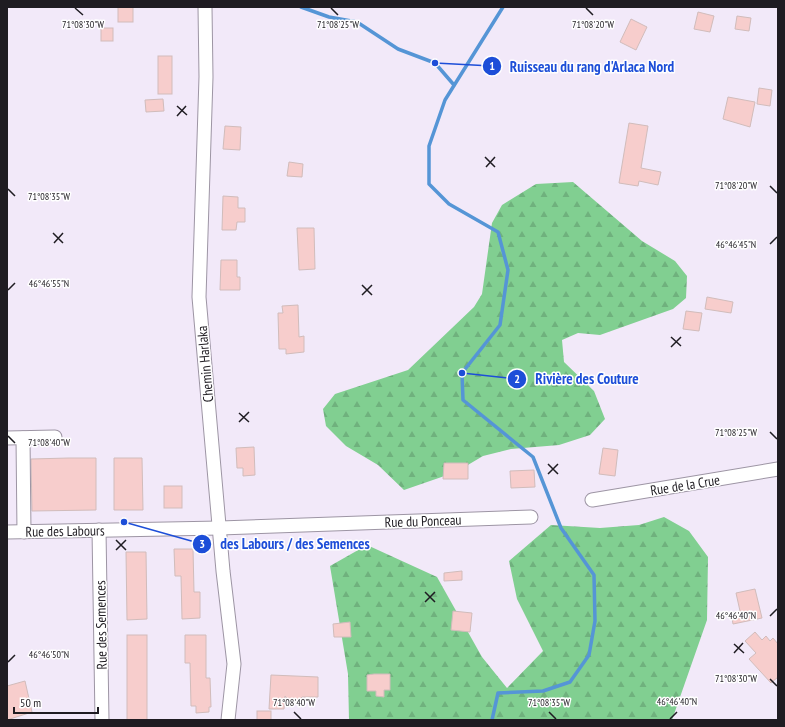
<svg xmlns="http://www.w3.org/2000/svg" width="785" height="727" font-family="'PT Sans Narrow',sans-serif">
	<defs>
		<pattern id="forest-firs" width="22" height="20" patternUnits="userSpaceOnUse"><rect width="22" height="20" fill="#81cf91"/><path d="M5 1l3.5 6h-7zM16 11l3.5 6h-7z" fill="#6fb17d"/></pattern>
	</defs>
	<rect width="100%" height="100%" fill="#f2e9f9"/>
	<g fill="url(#forest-firs)">
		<path d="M 573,182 L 642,241 L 675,261 L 687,276 L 686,298 L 673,309 L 600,335 L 578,333 L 562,340 L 564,362 L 594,391 L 605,419 L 590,435 L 559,445 L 511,449 L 483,456 L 456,472 L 404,490 L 378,465 L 346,446 L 326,426 L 323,409 L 335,394 L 408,370 L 474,307 L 482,294 L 492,223 L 502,205 L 536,184 Z"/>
		<path d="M 664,517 L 689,531 L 708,557 L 707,620 L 672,720 L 349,720 L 348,674 L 330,566 L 367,545 L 437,577 L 482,657 L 507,688 L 543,651 L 517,599 L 509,561 L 551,525 L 600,528 L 639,525 Z"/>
	</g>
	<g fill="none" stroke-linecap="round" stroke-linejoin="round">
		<g stroke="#5595d6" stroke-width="3.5">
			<path d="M 301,7 L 329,17 L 357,22 L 398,49 L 435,63 L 454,85"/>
			<path d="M 492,720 L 498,693 L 543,691 L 570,682 L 589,655 L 595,621 L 594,575 L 561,528 L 533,457 L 463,400 L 462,373 L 500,325 L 508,270 L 498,232 L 449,204 L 429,184 L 429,146 L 445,100 L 503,7"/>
		</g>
	</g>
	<g fill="#f7cdcc" stroke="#d1bcbb">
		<rect x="118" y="7" width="15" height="15"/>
		<path d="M 698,12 L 714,16 L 710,32 L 694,29 Z"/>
		<path d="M 737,16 L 751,18 L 749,31 L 735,29 Z"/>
		<path d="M 631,19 L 647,27 L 636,50 L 620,42 Z"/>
		<rect x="101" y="28" width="12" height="13"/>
		<rect x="158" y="56" width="14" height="38"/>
		<path d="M 759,88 L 772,90 L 770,106 L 757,104 Z"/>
		<path d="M 728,97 L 755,102 L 750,127 L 723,119 Z"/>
		<path d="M 163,99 L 164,111 L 146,112 L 145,100 Z"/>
		<path d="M 629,123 L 648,126 L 641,168 L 661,172 L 658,185 L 639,181 L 638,186 L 619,183 Z"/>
		<path d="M 225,126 L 241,127 L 240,150 L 223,149 Z"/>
		<path d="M 289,162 L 303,164 L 302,177 L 287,176 Z"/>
		<path d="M 223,196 L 238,197 L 238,208 L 245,208 L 245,222 L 237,222 L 236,230 L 222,230 Z"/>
		<path d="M 297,228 L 314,228 L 315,269 L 299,270 Z"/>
		<path d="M 221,260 L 237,260 L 237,277 L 240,277 L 240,290 L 220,290 Z"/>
		<path d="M 707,297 L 733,302 L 731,313 L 705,309 Z"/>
		<path d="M 298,305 L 299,337 L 304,336 L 304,352 L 286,354 L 286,349 L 279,349 L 278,313 L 283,313 L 282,306 Z"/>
		<path d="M 686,311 L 702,313 L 699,331 L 683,329 Z"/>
		<path d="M 254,447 L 255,475 L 243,476 L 243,468 L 237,468 L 236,448 Z"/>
		<path d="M 603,448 L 618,450 L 615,476 L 599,474 Z"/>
		<path d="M 69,458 L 96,458 L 96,510 L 32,511 L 31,459 Z"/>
		<path d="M 114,458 L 142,458 L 143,510 L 114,510 Z"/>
		<path d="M 444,463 L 468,463 L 468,479 L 443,479 Z"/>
		<path d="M 534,470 L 535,487 L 511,488 L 510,471 Z"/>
		<rect x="164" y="486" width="18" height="22"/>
		<path d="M 174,549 L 193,549 L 194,592 L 200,592 L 200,618 L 182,619 L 181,576 L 175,576 Z"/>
		<path d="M 126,552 L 146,552 L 147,619 L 127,620 Z"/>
		<path d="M 462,571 L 462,580 L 444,581 L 444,573 Z"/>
		<path d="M 755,589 L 762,618 L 733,624 L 731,613 L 740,611 L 736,593 Z"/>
		<path d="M 453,611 L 472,613 L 470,632 L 451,630 Z"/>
		<path d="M 350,622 L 351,637 L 334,637 L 333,624 Z"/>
		<path d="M 755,632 L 762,640 L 766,636 L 770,641 L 773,638 L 778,644 L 778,677 L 771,683 L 749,659 L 756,653 L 745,641 Z"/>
		<rect x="127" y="635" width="20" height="85"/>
		<path d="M 185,635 L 206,635 L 206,678 L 210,678 L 211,707 L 209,707 L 209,712 L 196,713 L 196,706 L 191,706 L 190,663 L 185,663 Z"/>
		<path d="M 374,674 L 390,674 L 390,690 L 384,690 L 384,697 L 376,696 L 376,691 L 367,691 L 367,675 Z"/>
		<path d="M 271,675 L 318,677 L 318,697 L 302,697 L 294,706 L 285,696 L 284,709 L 269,709 Z"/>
		<path d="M 25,681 L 32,712 L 7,720 L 7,686 Z"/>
		<rect x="257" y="711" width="14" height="9"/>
	</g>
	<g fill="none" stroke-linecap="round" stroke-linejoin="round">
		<g stroke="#9d95a4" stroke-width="15">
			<g id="minor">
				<path d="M 205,7 L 206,77 L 199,297 L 223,571 L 234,664 L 228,720"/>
				<path d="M 7,438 L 55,437"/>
				<path d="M 23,438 L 24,532"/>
				<path d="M 592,500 L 778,469"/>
				<path d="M 99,530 L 102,720"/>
				<path d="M 7,532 L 220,528 L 531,517"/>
			</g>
		</g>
		<use href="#minor" stroke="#fff" stroke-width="13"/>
	</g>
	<path fill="none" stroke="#1f1c22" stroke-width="1.5" d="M 75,8 L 83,15M 331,8 L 338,15M 586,8 L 593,15M 177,106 L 187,115M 177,116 L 186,106M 485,157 L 495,167M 486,167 L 495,157M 770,186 L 777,193M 8,189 L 15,196M 53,233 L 63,243M 54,243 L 63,233M 770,244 L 777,237M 362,285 L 372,295M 8,290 L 15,283M 362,295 L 372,285M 671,337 L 681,346M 671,347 L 681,337M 239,413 L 249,422M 239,422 L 249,412M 770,432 L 777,439M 8,436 L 15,443M 548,464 L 558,474M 548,474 L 558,464M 116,540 L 126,550M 116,550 L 126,540M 425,592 L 435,602M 425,602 L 435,592M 770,616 L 777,609M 734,644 L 744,653M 734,653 L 743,643M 8,662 L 15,655M 770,679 L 777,686M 294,712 L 301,719M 549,712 L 556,719M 670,719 L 677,712"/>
	<g text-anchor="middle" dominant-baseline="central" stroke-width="3" stroke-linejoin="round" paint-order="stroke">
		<g font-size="14" fill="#1f1c22" stroke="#fff">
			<text transform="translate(205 364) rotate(-95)">Chemin Harlaka</text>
			<text transform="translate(685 485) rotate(-9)">Rue de la Crue</text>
			<text transform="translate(423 521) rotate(-2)">Rue du Ponceau</text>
			<text transform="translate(65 531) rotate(-1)">Rue des Labours</text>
			<text transform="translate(101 625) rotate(-91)">Rue des Semences</text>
		</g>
	</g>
	<g font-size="10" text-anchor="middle" fill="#1f1c22" stroke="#fff" stroke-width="3" stroke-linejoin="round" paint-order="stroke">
		<text x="83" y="28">71°08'30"W</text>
		<text x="338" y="28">71°08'25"W</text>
		<text x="593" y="28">71°08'20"W</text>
		<text x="736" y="189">71°08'20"W</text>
		<text x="49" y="200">71°08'35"W</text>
		<text x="736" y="248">46°46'45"N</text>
		<text x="49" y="287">46°46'55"N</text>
		<text x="736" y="436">71°08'25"W</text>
		<text x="49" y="446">71°08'40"W</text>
		<text x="736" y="619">46°46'40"N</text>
		<text x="49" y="658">46°46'50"N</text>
		<text x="736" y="682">71°08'30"W</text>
		<text x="677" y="705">46°46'40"N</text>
		<text x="294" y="706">71°08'40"W</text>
		<text x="549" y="706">71°08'35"W</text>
	</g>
	<path fill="none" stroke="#1d4ed8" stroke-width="1.5" d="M435 63L492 66M462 373L517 379M124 522L202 544"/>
	<g fill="#1d4ed8" stroke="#fff" stroke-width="1.5">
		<circle cx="435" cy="63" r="4"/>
		<circle cx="462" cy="373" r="4"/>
		<circle cx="124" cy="522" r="4"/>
		<circle cx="492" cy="66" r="10"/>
		<circle cx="517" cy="379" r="10"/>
		<circle cx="202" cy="544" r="10"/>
	</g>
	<g font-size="12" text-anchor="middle" font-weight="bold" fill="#fff">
		<text x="492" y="70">1</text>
		<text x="517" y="383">2</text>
		<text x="202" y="548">3</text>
	</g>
	<g font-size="15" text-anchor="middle" font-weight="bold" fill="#1d4ed8" stroke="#fff" stroke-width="3" stroke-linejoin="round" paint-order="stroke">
		<text x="592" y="72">Ruisseau du rang d'Arlaca Nord</text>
		<text x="587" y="384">Rivière des Couture</text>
		<text x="295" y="549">des Labours / des Semences</text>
	</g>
	<rect width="785" height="727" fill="none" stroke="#1f1c22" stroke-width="16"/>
	<path d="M14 707v6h84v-6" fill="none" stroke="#1f1c22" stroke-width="2"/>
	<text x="20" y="707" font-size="12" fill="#1f1c22" stroke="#ffffff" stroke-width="3" paint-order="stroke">50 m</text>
</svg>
